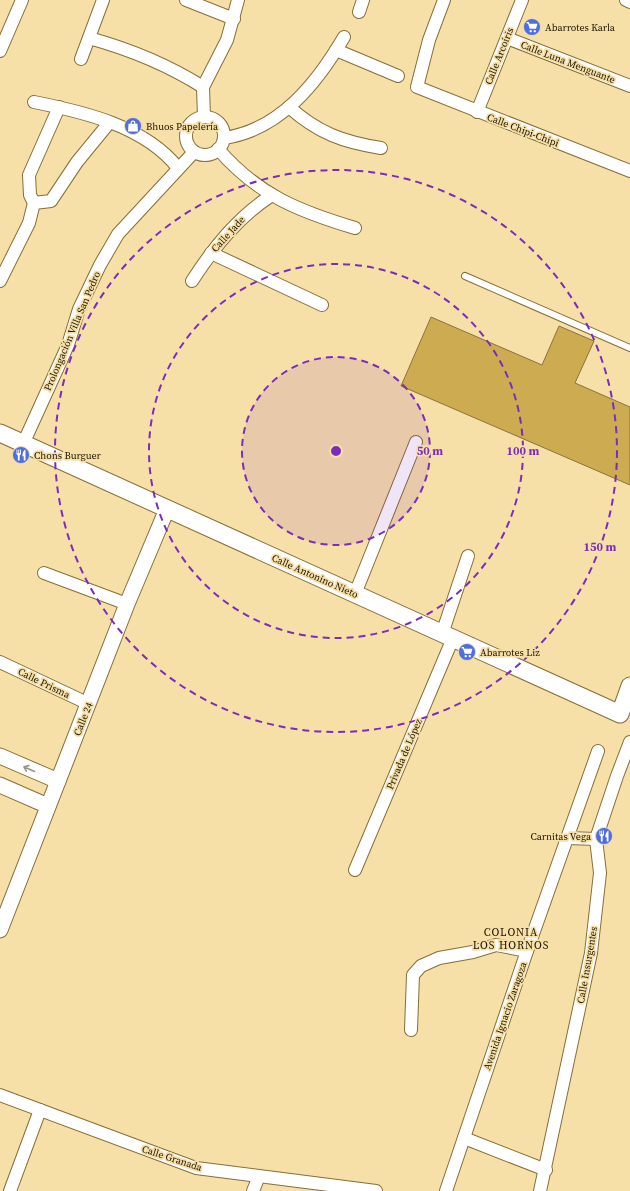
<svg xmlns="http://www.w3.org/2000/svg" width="630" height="1191" font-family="'Source Serif 4',serif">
	<rect width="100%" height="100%" fill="#f7e0a7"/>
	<path fill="#cdab50" stroke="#88733d" d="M 431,317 L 542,365 L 559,326 L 594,341 L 575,383 L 630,407 L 630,485 L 401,386 Z"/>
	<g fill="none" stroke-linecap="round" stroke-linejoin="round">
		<g stroke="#846f38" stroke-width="8">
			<path id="service" d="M 465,276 L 630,348"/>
		</g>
		<g stroke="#846f38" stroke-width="14">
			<g id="minor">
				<path d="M 186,0 L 234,19"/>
				<path d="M 444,0 L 429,40 L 417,87 L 630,171"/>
				<path d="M 626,0 L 630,2"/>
				<path d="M 359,12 L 363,0"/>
				<path d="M 89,38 C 129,49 168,65 203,87"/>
				<path d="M 507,38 L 630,86"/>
				<path d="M 336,50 L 398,76"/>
				<path d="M 0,51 L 22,0"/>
				<path d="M 81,59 L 103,0"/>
				<path d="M 34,102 C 84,112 145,126 178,168"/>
				<path d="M 289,107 C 318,133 343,142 381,148"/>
				<path d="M 477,112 L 522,0"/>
				<path d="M 204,117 L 203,87 L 227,40 L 238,0"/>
				<circle cx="205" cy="136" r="19"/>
				<path d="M 224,138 C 280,130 317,83 344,37"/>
				<path d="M 218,149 C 258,195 298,211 355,228"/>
				<path d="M 34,203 L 30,195 L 29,175 L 59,107"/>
				<path d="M 211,253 L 322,305"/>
				<path d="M 0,281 L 29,223 L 34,203 L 51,201 L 77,162 L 109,123"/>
				<path d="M 192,281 C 214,247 238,217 272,195"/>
				<path d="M 23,444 L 68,345 L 79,309 L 100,265 L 118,234 L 194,152"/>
				<path d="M 44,573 L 127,604"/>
				<path d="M 355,594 L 416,442"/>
				<path d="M 442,634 L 468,556"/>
				<path d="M 0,662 L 89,704"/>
				<path d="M 568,838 L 596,839"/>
				<path d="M 355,870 L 453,638"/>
				<path d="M 411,1030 L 413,975 L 421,966 L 439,958 L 473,952 L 496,945 L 527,951"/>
				<path d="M 0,1095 L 196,1168 L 376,1191"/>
				<path d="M 464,1138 L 546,1170"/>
				<path d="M 10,1191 L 40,1110"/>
				<path d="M 253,1191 L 259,1176"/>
				<path d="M 446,1191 L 527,951 L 598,751"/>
				<path d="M 540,1191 L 591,953 L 600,873 L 596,839 L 617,776 L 630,742"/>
			</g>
		</g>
		<g stroke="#846f38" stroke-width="17">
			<g id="tertiary">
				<path d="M 0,756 L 58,781"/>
				<path d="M 0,785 L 48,806"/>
				<path d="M 0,930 L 127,604 L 167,509"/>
			</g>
		</g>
		<g stroke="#846f38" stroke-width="19">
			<path id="secondary" d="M 0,433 L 620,714 L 630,686"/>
		</g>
		<use href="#service" stroke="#fff" stroke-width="6"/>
		<use href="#minor" stroke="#fff" stroke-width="12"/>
		<use href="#tertiary" stroke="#fff" stroke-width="15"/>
		<use href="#secondary" stroke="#fff" stroke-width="17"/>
	</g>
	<defs><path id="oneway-shaft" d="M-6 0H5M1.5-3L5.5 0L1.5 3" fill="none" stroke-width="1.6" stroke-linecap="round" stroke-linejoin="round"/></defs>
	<use stroke="#99958c" href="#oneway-shaft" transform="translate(29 769) rotate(-156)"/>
	<circle cx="336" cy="451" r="94" fill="#7b2cbf" fill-opacity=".12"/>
	<g fill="none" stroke="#7b2cbf" stroke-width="2" stroke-dasharray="7 5">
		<circle cx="336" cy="451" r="94"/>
		<circle cx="336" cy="451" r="187"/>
		<circle cx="336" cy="451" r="281"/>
	</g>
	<defs>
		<g id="supermarket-disc" transform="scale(0.9)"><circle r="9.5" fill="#4f6ee2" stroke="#f7e0a7"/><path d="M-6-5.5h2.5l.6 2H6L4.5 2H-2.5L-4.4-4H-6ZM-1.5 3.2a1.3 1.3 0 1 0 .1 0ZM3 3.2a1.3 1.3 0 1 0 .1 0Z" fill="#fff"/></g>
		<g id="shop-disc" transform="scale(0.9)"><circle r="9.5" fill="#4f6ee2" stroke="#f7e0a7"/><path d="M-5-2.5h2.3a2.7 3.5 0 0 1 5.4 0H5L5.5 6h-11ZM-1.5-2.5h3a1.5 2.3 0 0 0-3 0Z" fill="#fff"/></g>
		<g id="restaurant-disc" transform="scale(0.9)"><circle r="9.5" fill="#4f6ee2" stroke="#f7e0a7"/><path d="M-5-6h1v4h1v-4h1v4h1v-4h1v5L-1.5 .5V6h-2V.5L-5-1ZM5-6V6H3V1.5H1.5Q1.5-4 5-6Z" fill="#fff"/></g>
	</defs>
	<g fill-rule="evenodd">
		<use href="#supermarket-disc" x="532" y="27"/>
		<use href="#shop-disc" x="133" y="126"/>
		<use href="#restaurant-disc" x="21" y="455"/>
		<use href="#supermarket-disc" x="467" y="652"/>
		<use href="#restaurant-disc" x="604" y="836"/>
	</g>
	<g text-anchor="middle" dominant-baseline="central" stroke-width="3.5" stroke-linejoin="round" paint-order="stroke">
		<g font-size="10" fill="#1c1300" stroke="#f7e0a7" text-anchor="start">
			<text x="545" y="27">Abarrotes Karla</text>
			<text x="146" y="126">Bhuos Papelería</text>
			<text x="34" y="455">Chons Burguer</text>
			<text x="480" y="652">Abarrotes Liz</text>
			<text x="591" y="836" text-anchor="end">Carnitas Vega</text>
		</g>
		<g font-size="10" fill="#1c1300" stroke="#f7e0a7">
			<text transform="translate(499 56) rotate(-68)">Calle Arcoíris</text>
			<text transform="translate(568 62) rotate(21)">Calle Luna Menguante</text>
			<text transform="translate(523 130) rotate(21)">Calle Chipi-Chipi</text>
			<text transform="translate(228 234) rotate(-48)">Calle Jade</text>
			<text transform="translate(72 331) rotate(-67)">Prolongación Villa San Pedro</text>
			<text transform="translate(315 576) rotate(24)">Calle Antonino Nieto</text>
			<text transform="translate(44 683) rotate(26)">Calle Prisma</text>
			<text transform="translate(83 719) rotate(-68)">Calle 24</text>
			<text transform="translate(404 754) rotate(-67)">Privada de López</text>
			<text transform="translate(587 965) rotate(-80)">Calle Insurgentes</text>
			<text transform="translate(505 1016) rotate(-71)">Avenida Ignacio Zaragoza</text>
			<text transform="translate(172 1158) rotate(18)">Calle Granada</text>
		</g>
		<g font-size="11" letter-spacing="1" fill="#1c1300" stroke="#f7e0a7">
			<text x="511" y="932">COLONIA<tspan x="511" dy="13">LOS HORNOS</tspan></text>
		</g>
	</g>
	<circle cx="336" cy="451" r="6" fill="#7b2cbf" stroke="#f7e0a7" stroke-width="2"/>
	<g font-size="12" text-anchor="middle" font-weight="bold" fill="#7b2cbf" stroke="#f7e0a7" stroke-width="3.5" stroke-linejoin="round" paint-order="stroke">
		<text x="430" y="455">50 m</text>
		<text x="523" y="455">100 m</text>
		<text x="600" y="551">150 m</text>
	</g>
</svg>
